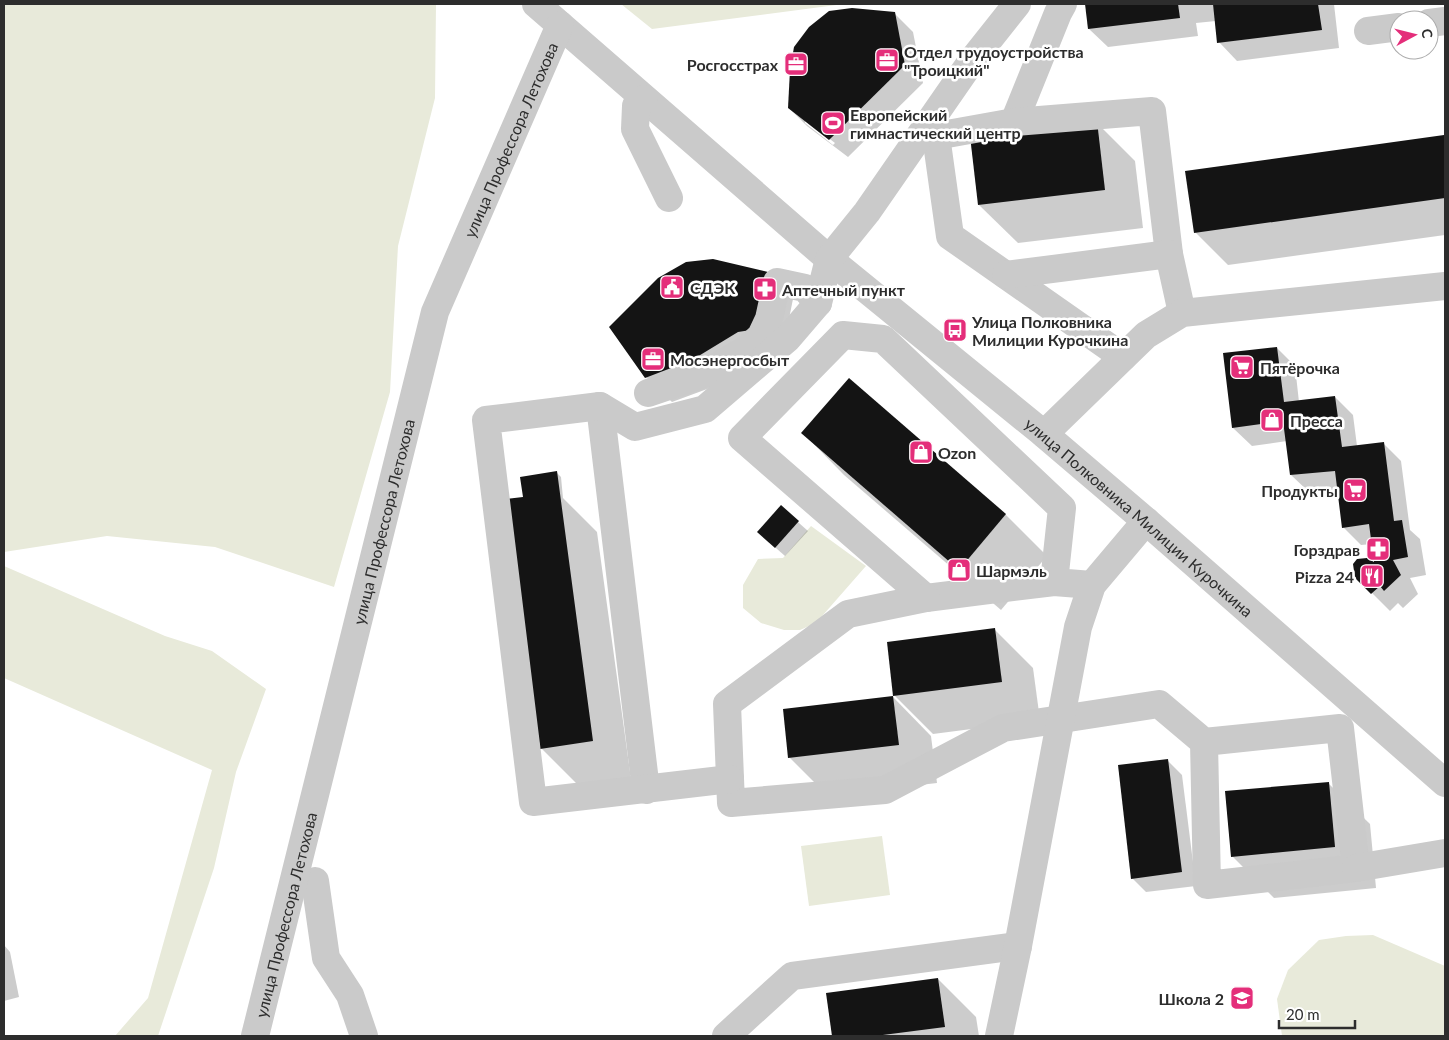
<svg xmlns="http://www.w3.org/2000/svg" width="1449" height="1040" font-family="Lato,sans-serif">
	<rect width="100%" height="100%" fill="#fff"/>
	<g fill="#e8eada">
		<path d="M 4,4 L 436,4 L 435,98 L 398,246 L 390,392 L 334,587 L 215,547 L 107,536 L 4,552 Z"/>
		<path d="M 621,4 L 844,4 L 652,29 Z"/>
		<path d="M 811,526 L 866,566 L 816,623 L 800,630 L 784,630 L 761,623 L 743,608 L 743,585 L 758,559 L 783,558 Z"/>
		<path d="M 4,566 L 165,636 L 212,651 L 266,689 L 236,772 L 214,868 L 158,1036 L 115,1036 L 148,998 L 212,770 L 4,678 Z"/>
		<path d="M 882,836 L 890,895 L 809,906 L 801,846 Z"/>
		<path d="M 1373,935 L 1445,966 L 1445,1036 L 1282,1036 L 1277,999 L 1288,970 L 1319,940 L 1346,936 Z"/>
	</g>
	<g fill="#0003" fill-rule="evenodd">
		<path d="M 1086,4 L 1334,4 L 1339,48 L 1237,61 L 1219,42 L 1216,21 L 1196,23 L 1198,36 L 1108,47 L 1089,29 Z"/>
		<path d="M 895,14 L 913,32 L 923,83 L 848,157 L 807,126 L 789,108 ZM 805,120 L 835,143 L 833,145 L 805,123 Z"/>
		<path d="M 1097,123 L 1135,161 L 1143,228 L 1018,243 L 979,205 Z"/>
		<path d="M 1444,137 L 1445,138 L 1445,235 L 1228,265 L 1195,232 Z"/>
		<path d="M 767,274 L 793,299 L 782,354 L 718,385 L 672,402 L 646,377 Z"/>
		<path d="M 1277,348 L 1295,366 L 1299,402 L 1335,397 L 1353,415 L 1357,446 L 1383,443 L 1401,461 L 1410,530 L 1420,539 L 1426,575 L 1410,578 L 1418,594 L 1403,608 L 1398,603 L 1390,611 L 1356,577 L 1375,565 L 1372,544 L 1361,545 L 1343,527 L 1339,490 L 1310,493 L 1291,475 L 1287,441 L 1252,446 L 1233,428 L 1225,354 Z"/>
		<path d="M 849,380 L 1006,515 L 1047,556 L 1001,610 L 844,475 L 803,433 Z"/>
		<path d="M 557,473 L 561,477 L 563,498 L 597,532 L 631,779 L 579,786 L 541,748 L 525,498 Z"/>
		<path d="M 781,507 L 808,531 L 785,556 L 768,541 Z"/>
		<path d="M 994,629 L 1033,668 L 1040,720 L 933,734 L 894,695 Z"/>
		<path d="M 893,697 L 931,736 L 937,783 L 828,796 L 789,757 Z"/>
		<path d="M 1168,761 L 1182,775 L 1196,886 L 1146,892 L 1132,878 Z"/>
		<path d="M 1328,783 L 1370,824 L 1376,888 L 1274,898 L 1232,856 Z"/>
		<path d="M 4,945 L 10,952 L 19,997 L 4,1001 Z"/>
		<path d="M 938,979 L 976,1017 L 979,1036 L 833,1036 L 827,994 Z"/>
	</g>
	<g fill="#141414">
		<path d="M 1085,4 L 1178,4 L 1180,18 L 1088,29 Z"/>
		<path d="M 1213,4 L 1318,4 L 1322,30 L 1217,43 Z"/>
		<path d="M 852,8 L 895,12 L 905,65 L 829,140 L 788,108 L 790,70 L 794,47 L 809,27 L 829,11 Z"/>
		<path d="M 1097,121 L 1105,190 L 978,205 L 970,136 Z"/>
		<path d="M 1444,135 L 1445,198 L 1194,233 L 1185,171 Z"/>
		<path d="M 713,259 L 768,272 L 757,329 L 738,332 L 692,360 L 645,378 L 609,327 L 658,278 L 686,262 Z"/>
		<path d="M 1277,347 L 1284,402 L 1335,396 L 1342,447 L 1384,442 L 1394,521 L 1402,520 L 1408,557 L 1393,560 L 1401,575 L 1384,591 L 1380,586 L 1371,594 L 1355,578 L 1353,564 L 1357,559 L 1367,558 L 1374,562 L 1369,524 L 1342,528 L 1335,471 L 1290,475 L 1283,421 L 1232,428 L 1223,353 Z"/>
		<path d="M 849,378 L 1006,514 L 959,570 L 801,433 Z"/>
		<path d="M 557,471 L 593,741 L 540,749 L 506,499 L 523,497 L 520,477 Z"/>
		<path d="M 781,505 L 799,521 L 775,548 L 757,532 Z"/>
		<path d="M 995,628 L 1002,682 L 893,696 L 887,642 Z"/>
		<path d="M 893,696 L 899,745 L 788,758 L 783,709 Z"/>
		<path d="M 1168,759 L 1182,872 L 1131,879 L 1118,765 Z"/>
		<path d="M 1329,782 L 1335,847 L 1231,857 L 1225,791 Z"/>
		<path d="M 938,978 L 945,1027 L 875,1036 L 832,1036 L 826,993 Z"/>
	</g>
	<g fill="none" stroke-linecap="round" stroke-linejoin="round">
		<g stroke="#cacaca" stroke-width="28">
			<path id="s1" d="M 536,4 L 829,259 L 1044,434 L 1146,521 L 1445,783"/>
			<path d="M 1429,23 L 1445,21"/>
			<path d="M 1368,31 L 1399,27"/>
			<path d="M 644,99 L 636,106 L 635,129 L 669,198"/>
			<path d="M 1014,122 L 1058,13 L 1063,4"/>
			<path d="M 920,136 L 936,136 L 1014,122 L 1152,111 L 1169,254"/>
			<path d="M 936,136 L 950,236 L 1123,357"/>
			<path d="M 1006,275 L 1169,254 L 1182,313"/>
			<path d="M 648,393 L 704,374 L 748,348 L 761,336 L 769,319 L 777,282 L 805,288 L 818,303"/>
			<path d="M 600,406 L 646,790"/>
			<path d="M 1044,434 L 1146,335 L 1182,313 L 1445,286"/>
			<path d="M 1054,582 L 1062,508 L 883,339 L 843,335 L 742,438 L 926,598 L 1054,582 L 1092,585"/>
			<path d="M 926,598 L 848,614 L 727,704 L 731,803 L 885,790 L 1003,728 L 1159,704 L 1204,742 L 1340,728 L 1356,868 L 1207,885 L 1204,742"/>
			<path d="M 730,779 L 533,802 L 486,420 L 600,406 L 635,427 L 705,409 L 788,338 L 818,303 L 829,259 L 867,212 L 971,62 L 1017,4"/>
			<path d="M 1356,868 L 1445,853"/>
			<path d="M 315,881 L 326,958 L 350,995 L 364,1036"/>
			<path id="s2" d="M 255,1036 L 435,312 L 560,25"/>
			<path d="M 726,1036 L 792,976 L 1018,946"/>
			<path d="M 999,1036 L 1018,946 L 1078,627 L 1092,585 L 1146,521"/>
		</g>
	</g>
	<defs>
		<g id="office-square" transform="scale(1.25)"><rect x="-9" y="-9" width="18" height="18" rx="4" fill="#e42e7a" stroke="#fff"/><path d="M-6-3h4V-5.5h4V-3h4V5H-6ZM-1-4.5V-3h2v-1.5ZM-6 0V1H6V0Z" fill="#fff"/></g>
		<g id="stadium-square" transform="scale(1.25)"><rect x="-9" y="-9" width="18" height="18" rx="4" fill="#e42e7a" stroke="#fff"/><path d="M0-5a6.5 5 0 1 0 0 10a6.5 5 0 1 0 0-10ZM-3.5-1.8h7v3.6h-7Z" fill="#fff"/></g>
		<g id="civic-square" transform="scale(1.25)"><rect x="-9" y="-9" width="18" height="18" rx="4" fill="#e42e7a" stroke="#fff"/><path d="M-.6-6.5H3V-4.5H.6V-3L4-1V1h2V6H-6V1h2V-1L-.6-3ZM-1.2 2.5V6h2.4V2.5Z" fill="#fff"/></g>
		<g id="pharmacy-square" transform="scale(1.25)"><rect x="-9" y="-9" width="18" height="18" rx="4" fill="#e42e7a" stroke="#fff"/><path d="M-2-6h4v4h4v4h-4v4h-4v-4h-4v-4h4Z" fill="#fff"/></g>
		<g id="bus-square" transform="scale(1.25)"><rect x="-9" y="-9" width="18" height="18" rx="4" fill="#e42e7a" stroke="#fff"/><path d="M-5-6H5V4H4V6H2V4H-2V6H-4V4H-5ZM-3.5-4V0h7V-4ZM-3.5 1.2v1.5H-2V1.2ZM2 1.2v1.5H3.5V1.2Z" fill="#fff"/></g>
		<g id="supermarket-square" transform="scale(1.25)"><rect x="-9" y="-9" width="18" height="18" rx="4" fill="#e42e7a" stroke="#fff"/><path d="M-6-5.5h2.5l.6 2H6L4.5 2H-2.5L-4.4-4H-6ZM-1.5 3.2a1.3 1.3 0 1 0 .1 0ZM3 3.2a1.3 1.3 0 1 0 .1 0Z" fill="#fff"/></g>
		<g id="shop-square" transform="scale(1.25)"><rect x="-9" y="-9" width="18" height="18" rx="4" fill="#e42e7a" stroke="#fff"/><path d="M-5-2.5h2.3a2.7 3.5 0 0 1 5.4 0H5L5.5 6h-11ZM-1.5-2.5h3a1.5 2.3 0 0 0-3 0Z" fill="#fff"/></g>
		<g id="restaurant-square" transform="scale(1.25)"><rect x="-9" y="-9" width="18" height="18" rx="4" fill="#e42e7a" stroke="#fff"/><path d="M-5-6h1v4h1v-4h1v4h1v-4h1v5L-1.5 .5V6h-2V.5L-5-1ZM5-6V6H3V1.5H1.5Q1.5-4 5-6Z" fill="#fff"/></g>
		<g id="school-square" transform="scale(1.25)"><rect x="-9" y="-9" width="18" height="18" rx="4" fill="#e42e7a" stroke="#fff"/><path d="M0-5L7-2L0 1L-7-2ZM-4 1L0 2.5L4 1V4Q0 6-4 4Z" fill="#fff"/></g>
	</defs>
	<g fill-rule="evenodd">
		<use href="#office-square" x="887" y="60"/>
		<use href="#office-square" x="796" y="64"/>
		<use href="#stadium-square" x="833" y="123"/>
		<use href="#civic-square" x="672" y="287"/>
		<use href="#pharmacy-square" x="765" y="289"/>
		<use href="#bus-square" x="955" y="330"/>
		<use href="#office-square" x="653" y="359"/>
		<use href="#supermarket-square" x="1242" y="367"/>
		<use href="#shop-square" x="1272" y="420"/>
		<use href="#shop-square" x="921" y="452"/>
		<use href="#supermarket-square" x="1355" y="490"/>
		<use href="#pharmacy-square" x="1378" y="549"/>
		<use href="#shop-square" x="959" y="570"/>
		<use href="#restaurant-square" x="1372" y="576"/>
		<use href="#school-square" x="1242" y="998"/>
	</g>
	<g text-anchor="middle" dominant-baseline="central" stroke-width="5" stroke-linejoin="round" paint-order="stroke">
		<g font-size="16" font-weight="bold" fill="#2d2d2d" stroke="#fff" text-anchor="start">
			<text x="904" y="51">Отдел трудоустройства<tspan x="904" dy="18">"Троицкий"</tspan></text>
			<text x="778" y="64" text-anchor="end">Росгосстрах</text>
			<text x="850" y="114">Европейский<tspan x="850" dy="18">гимнастический центр</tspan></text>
			<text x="690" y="287">СДЭК</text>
			<text x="782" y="289">Аптечный пункт</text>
			<text x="972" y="321">Улица Полковника<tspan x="972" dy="18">Милиции Курочкина</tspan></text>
			<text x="670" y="359">Мосэнергосбыт</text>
			<text x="1260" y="367">Пятёрочка</text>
			<text x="1290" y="420">Пресса</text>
			<text x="938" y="452">Ozon</text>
			<text x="1338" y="490" text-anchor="end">Продукты</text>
			<text x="1360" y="549" text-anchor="end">Горздрав</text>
			<text x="976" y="570">Шармэль</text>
			<text x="1354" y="576" text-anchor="end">Pizza 24</text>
			<text x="1224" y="998" text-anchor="end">Школа 2</text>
		</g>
		<g font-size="16" fill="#2d2d2d" stroke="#fff">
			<text stroke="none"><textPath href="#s2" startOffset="934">улица Профессора Летохова</textPath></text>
			<text stroke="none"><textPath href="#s1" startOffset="792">улица Полковника Милиции Курочкина</textPath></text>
			<text stroke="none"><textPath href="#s2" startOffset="530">улица Профессора Летохова</textPath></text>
			<text stroke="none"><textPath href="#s2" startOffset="125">улица Профессора Летохова</textPath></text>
		</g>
	</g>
	<rect width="1449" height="1040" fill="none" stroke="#2d2d2d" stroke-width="10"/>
	<g transform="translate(1414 35) rotate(83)"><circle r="24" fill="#ffffff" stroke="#ababab"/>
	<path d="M0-4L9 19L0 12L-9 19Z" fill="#e42e7a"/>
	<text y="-8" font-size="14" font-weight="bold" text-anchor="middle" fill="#2d2d2d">С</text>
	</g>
	<path d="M1279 1020v8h76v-8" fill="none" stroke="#2d2d2d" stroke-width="2.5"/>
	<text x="1286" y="1020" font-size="15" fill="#2d2d2d" stroke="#ffffff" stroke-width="4" paint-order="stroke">20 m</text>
</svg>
